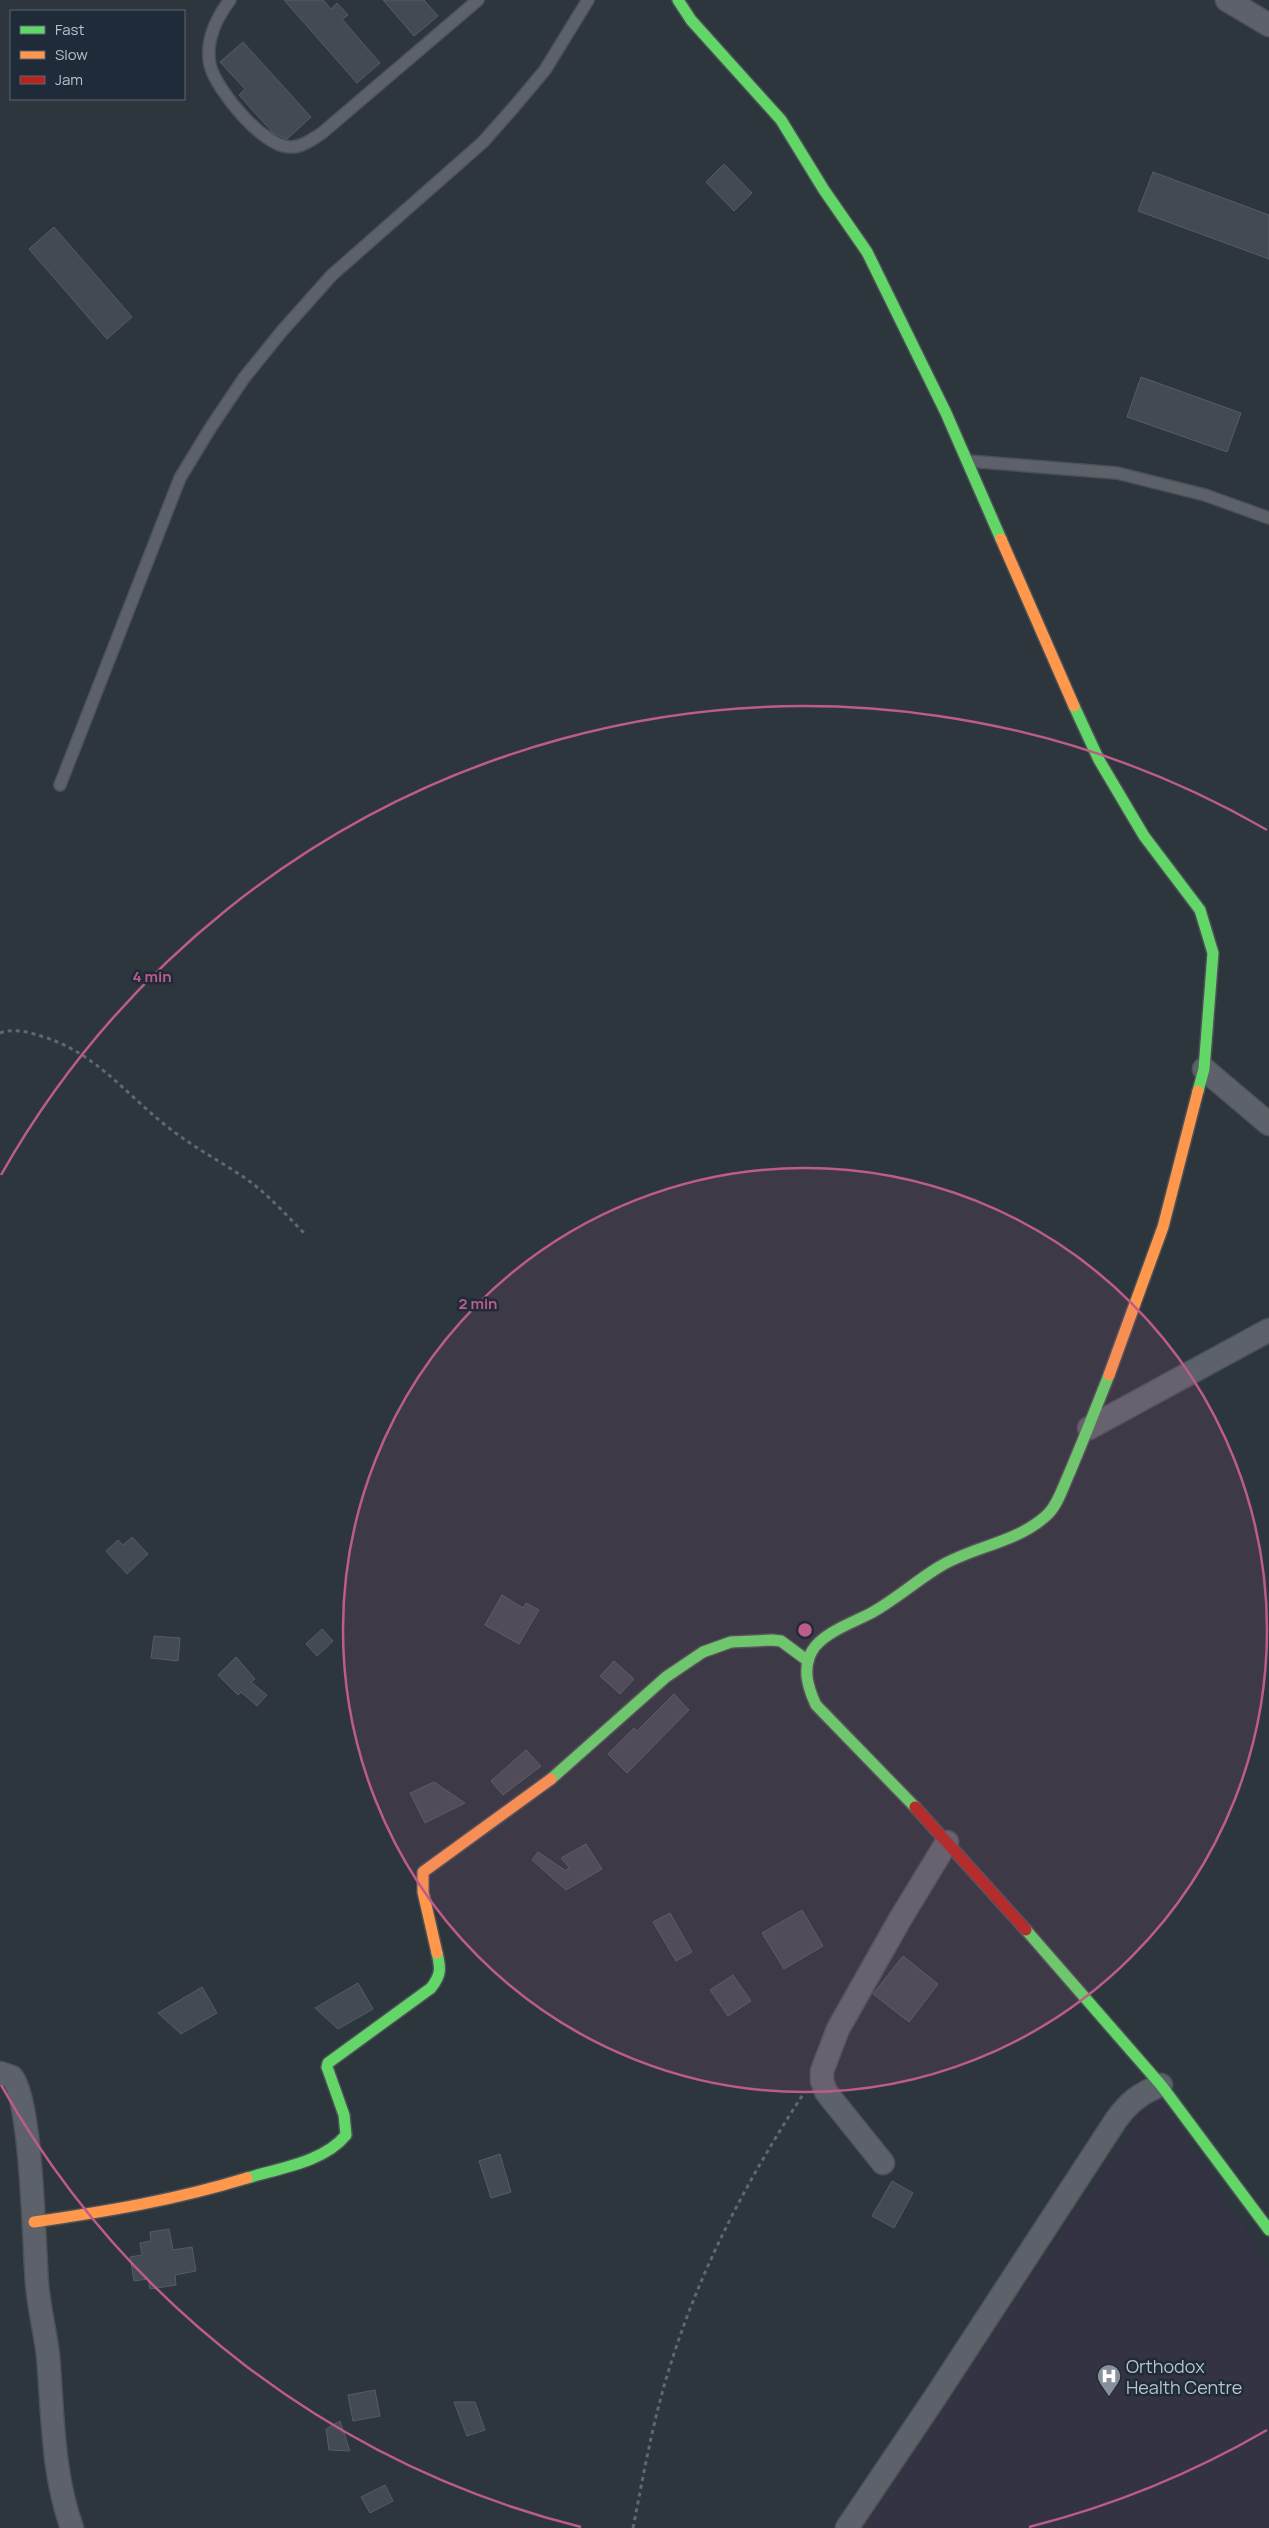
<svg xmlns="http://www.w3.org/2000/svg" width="1269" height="2528" font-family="Manrope,sans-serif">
	<rect width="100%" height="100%" fill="#2d353d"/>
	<path fill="#343343" d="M 1158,2091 L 1269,2266 L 1269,2528 L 859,2528 Z"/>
	<g fill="#444a51" stroke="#555c65">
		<path d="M 284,0 L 323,0 L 331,9 L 337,3 L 348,15 L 342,19 L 380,63 L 357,83 Z"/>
		<path d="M 383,0 L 424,0 L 438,16 L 414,36 Z"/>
		<path d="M 243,42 L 311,117 L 287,139 L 273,133 L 239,95 L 245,89 L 220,62 Z"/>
		<path d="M 724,164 L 752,193 L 734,211 L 706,182 Z"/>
		<path d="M 1153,172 L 1269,215 L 1269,259 L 1138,211 Z"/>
		<path d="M 54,227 L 132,317 L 107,339 L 29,249 Z"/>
		<path d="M 1141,377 L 1241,413 L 1227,452 L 1127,417 Z"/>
		<path d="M 132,1537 L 148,1554 L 127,1574 L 106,1551 L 118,1540 L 123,1545 Z"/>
		<path d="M 502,1595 L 523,1608 L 526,1603 L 539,1610 L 519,1644 L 485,1625 Z"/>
		<path d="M 322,1629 L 333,1641 L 317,1656 L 306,1644 Z"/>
		<path d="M 154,1636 L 180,1638 L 178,1661 L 151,1658 Z"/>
		<path d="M 236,1657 L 255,1679 L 251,1682 L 267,1695 L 257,1706 L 241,1692 L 238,1695 L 218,1675 Z"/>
		<path d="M 614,1661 L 634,1679 L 620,1694 L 600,1676 Z"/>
		<path d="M 674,1694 L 689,1710 L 627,1773 L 608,1754 L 634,1728 L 637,1731 Z"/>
		<path d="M 526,1750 L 541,1766 L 503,1795 L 491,1781 Z"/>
		<path d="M 434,1782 L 465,1803 L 425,1823 L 410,1793 Z"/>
		<path d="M 586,1844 L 602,1869 L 566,1890 L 532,1860 L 538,1852 L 566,1871 L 569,1867 L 561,1858 Z"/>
		<path d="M 802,1910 L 823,1946 L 784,1969 L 762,1933 Z"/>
		<path d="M 670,1913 L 692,1952 L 676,1961 L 653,1922 Z"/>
		<path d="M 903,1956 L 938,1984 L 909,2022 L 873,1994 Z"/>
		<path d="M 733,1975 L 751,2001 L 728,2016 L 710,1990 Z"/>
		<path d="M 358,1983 L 373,2009 L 338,2029 L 315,2008 Z"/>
		<path d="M 202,1987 L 217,2013 L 181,2034 L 158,2013 Z"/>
		<path d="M 500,2154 L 511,2192 L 491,2198 L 479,2161 Z"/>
		<path d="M 892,2181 L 913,2193 L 894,2228 L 872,2216 Z"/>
		<path d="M 169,2229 L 173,2250 L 192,2247 L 196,2271 L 175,2275 L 176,2285 L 150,2289 L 148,2279 L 134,2281 L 130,2257 L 142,2255 L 140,2243 L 151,2241 L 150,2232 Z"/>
		<path d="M 375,2390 L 380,2416 L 353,2421 L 348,2395 Z"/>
		<path d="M 454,2402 L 475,2402 L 485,2430 L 467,2436 Z"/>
		<path d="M 340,2421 L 350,2451 L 329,2450 L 326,2429 Z"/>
		<path d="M 385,2485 L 393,2501 L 370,2513 L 361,2497 Z"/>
	</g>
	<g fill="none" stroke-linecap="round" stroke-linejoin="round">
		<g stroke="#4c5157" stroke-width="14">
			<g id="lane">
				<path d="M 230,0 C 216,18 205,42 210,65 C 216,90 264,148 291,147 C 302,147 313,139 322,133 L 478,0"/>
				<path d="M 968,461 L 1117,473 L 1205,495 L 1269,518"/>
				<path d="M 60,785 L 180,478 L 211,427 L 244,378 L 282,331 L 332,275 L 483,142 L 514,107 L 545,70 L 588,0"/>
			</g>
		</g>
		<g stroke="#4c5157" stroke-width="25">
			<g id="street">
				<path d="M 1227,0 L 1269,25"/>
				<path d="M 1204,1069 L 1269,1124"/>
				<path d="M 1089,1428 L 1269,1330"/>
				<path d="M 0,2073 L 12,2077 C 32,2101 34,2246 37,2284 C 39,2308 45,2331 48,2355 C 53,2413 52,2473 72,2528"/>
				<path d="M 883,2163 L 826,2092 L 822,2081 L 822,2071 L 838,2029 L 899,1921 L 947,1842"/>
				<path d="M 847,2528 L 936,2396 L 1116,2120 C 1129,2102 1141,2093 1161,2085"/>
			</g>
		</g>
		<g stroke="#4c5157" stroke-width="14">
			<g id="fast">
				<path d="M 678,0 L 691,20 L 781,120 L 824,190 L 867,252 L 946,413 L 1001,539"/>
				<path d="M 1074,706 L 1099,760 L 1144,836 L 1200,910 L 1213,953 L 1204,1069 L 1198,1091"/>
				<path d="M 551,1779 L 666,1677 L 703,1652 L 731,1642 L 772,1640 L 781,1641 L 808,1661"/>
				<path d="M 915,1807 L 816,1705 C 808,1688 802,1669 812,1651 C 823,1632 855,1622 873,1612 C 896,1599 916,1581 939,1567 C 973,1546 1018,1543 1048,1514 C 1058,1504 1063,1487 1069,1474 C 1083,1441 1096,1408 1109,1375"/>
				<path d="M 1026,1930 L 1161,2085 L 1269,2230"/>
				<path d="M 247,2178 C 280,2168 324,2162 346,2135 L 344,2115 L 327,2067 L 328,2063 L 431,1988 C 441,1975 441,1969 437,1953"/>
			</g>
		</g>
		<g stroke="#4c5157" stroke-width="14">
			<g id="slow">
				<path d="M 1001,539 L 1074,706"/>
				<path d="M 1109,1375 L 1163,1227 L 1198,1091"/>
				<path d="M 437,1953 L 423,1892 L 423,1872 L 551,1779"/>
				<path d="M 34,2222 C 109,2211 175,2200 247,2178"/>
			</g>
		</g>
		<g stroke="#4c5157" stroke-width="14">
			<path id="jam" d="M 915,1807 L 1026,1930"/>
		</g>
		<g stroke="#60676e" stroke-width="3" stroke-dasharray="4 4" stroke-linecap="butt">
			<path d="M 0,1033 C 13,1028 28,1032 41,1036 C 97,1053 125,1094 169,1128 C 193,1147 220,1161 245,1178 C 268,1194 287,1216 306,1235"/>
			<path d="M 633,2528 C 643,2477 652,2426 667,2376 C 697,2275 746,2181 804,2093"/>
		</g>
		<use href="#lane" stroke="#5d626a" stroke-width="11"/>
		<use href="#street" stroke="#5d626a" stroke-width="22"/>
		<use href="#fast" stroke="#63d668" stroke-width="11"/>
		<use href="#slow" stroke="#ff974d" stroke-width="11"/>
		<use href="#jam" stroke="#b3261e" stroke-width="11"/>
	</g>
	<circle cx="805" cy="1630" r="462" fill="#be5c89" fill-opacity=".12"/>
	<g fill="none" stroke="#be5c89" stroke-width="2.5">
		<circle cx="805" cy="1630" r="462"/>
		<path d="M1267 2430A924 924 0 0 1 1029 2527M581 2527A924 924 0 0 1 1 2085M1 1175A924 924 0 0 1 1267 830"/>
	</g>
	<defs>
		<g id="hospital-pin" transform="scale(1.25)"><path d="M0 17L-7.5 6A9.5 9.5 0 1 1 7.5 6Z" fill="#87909b" stroke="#1f2b39"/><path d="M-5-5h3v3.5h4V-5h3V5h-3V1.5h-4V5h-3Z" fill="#fff"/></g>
	</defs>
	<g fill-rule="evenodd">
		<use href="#hospital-pin" x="1109" y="2376"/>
	</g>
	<g text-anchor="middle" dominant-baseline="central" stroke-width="5" stroke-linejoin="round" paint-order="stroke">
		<g font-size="18" fill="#b8c1cd" stroke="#1f2b39" text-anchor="start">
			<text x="1126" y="2366">Orthodox<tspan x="1126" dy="21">Health Centre</tspan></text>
		</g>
	</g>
	<circle cx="805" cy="1630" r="8" fill="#be5c89" stroke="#1f2b39" stroke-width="2.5"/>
	<g font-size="15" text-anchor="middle" font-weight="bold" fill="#be5c89" stroke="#1f2b39" stroke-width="5" stroke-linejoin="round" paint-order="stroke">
		<text x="152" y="982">4 min</text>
		<text x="478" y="1309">2 min</text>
	</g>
	<rect x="10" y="10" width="175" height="90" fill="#1f2b39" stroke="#5c6774"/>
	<rect x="20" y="26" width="25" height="8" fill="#63d668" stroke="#5c6774"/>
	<text x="55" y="35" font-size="15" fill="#b8c1cd">Fast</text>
	<rect x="20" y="51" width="25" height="8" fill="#ff974d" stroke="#5c6774"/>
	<text x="55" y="60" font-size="15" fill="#b8c1cd">Slow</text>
	<rect x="20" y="76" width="25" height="8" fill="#b3261e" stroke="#5c6774"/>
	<text x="55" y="85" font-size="15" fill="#b8c1cd">Jam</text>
</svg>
